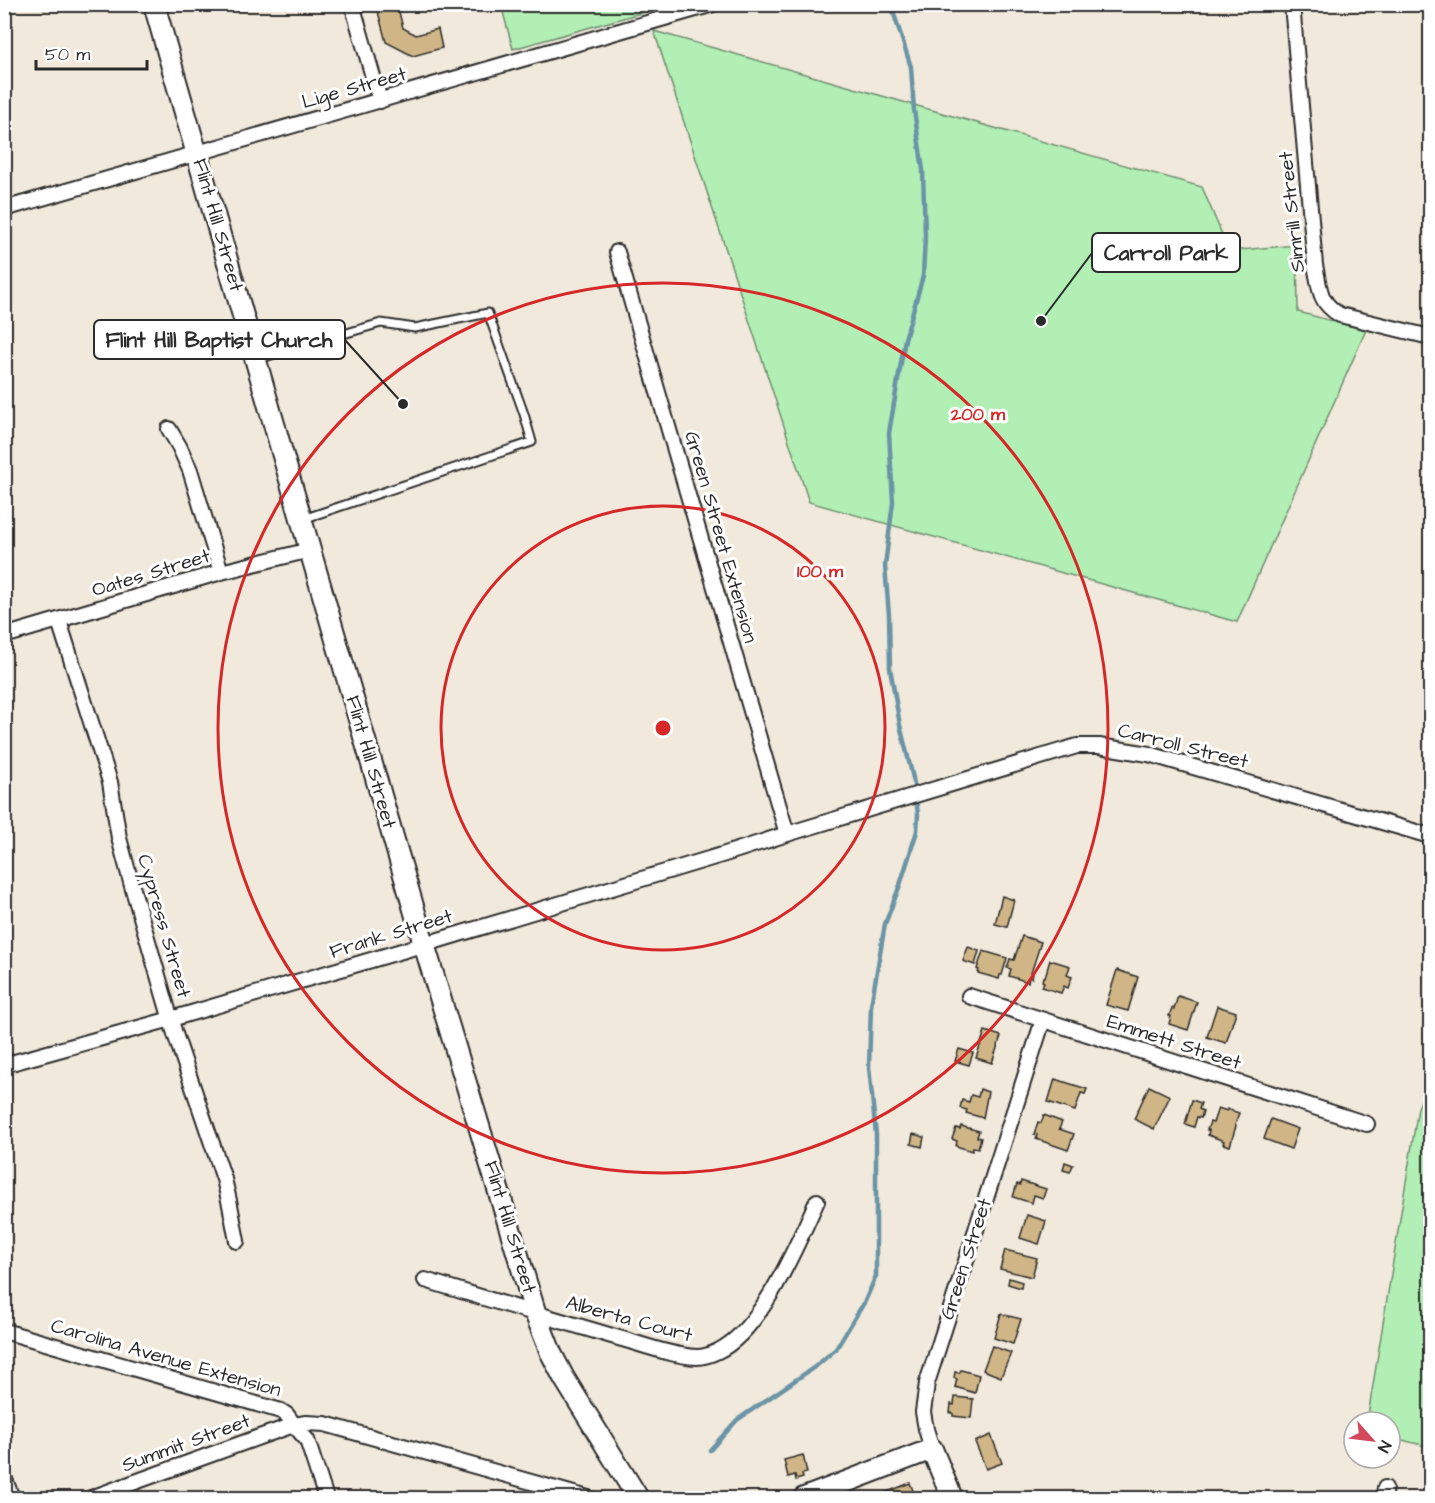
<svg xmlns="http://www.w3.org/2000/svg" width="1435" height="1503" font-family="'Architects Daughter',sans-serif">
	<rect width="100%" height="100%" fill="#f1e9db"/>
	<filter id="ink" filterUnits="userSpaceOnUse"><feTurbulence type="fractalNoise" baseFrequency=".0167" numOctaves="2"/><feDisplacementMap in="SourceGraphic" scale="12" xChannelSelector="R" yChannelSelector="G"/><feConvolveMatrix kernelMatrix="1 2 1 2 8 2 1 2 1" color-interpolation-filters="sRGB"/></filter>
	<g filter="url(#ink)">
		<g fill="#b2efb5" stroke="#6e8d70" stroke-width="1.5">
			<path d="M 501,5 L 501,4 L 669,5 L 513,49 Z"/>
			<path d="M 654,31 L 1202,187 L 1229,251 L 1297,245 L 1298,312 L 1366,330 L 1237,622 L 809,502 Z"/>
			<path d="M 1430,1079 L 1430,1447 L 1390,1437 L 1390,1422 L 1367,1422 L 1418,1108 Z"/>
		</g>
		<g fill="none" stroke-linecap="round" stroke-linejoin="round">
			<path stroke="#6b94a6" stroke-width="4.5" d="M 710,1450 L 737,1420 L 816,1366 L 836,1349 L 865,1301 L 876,1276 L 876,1135 L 869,1067 L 871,1006 L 885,924 L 900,885 L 917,831 L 918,814 L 913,778 L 900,725 L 890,668 L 889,615 L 885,566 L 893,502 L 889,433 L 905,339 L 923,276 L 925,237 L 923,170 L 914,110 L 911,67 L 893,11 L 887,4"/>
		</g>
		<g fill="#d0b686" stroke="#2b2b2b" stroke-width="1.5">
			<path d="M 376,4 L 397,4 L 403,28 L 416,35 L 438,29 L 442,48 L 413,56 L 386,42 Z"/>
			<path d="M 1002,896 L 1014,900 L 1007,927 L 995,924 Z"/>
			<path d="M 1022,936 L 1041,942 L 1031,973 L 1033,974 L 1032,978 L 1029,977 L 1028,982 L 1009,976 L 1011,969 L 1007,968 L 1010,959 L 1014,960 Z"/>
			<path d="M 968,947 L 979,951 L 975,965 L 963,961 Z"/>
			<path d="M 983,951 L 1007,958 L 1002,975 L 1000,975 L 999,979 L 978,973 L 979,970 L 977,969 Z"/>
			<path d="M 1050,960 L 1070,966 L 1067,975 L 1072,977 L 1068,988 L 1064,986 L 1061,993 L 1042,987 L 1044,982 L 1042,981 L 1043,977 L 1045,977 Z"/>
			<path d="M 1117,970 L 1138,977 L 1128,1011 L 1106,1005 Z"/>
			<path d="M 1178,996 L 1197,1002 L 1188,1030 L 1169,1024 L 1171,1016 L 1169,1016 L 1172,1008 L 1174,1009 Z"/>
			<path d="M 1217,1006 L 1236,1012 L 1226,1043 L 1207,1037 Z"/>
			<path d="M 985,1031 L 1001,1036 L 992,1063 L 976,1058 Z"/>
			<path d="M 959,1049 L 973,1053 L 969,1065 L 955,1061 Z"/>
			<path d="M 1055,1079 L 1087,1089 L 1085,1094 L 1081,1093 L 1075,1111 L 1048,1102 Z"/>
			<path d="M 1149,1086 L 1170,1096 L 1154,1129 L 1134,1119 Z"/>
			<path d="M 980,1089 L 988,1092 L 983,1118 L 966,1113 L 967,1110 L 960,1108 L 962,1100 L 969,1102 L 971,1095 L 978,1097 Z"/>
			<path d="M 1192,1100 L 1201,1103 L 1199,1109 L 1203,1111 L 1201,1118 L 1197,1117 L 1194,1127 L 1185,1124 Z"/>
			<path d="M 1218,1108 L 1227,1111 L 1227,1109 L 1239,1113 L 1235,1125 L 1236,1126 L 1230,1146 L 1223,1144 L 1224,1141 L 1208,1135 L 1209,1130 L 1207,1130 L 1210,1122 L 1213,1123 Z"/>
			<path d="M 1044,1115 L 1062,1122 L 1059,1129 L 1074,1134 L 1068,1150 L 1036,1139 L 1037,1135 L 1034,1134 L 1038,1122 L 1041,1123 Z"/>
			<path d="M 1271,1119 L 1298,1129 L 1291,1149 L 1264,1139 Z"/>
			<path d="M 961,1126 L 979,1131 L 977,1137 L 981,1138 L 978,1148 L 973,1147 L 972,1151 L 956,1146 L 957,1141 L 952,1139 L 956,1128 L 960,1129 Z"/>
			<path d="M 913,1134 L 924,1137 L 922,1147 L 911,1144 Z"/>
			<path d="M 1065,1162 L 1073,1165 L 1070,1172 L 1063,1170 Z"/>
			<path d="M 1021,1181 L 1046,1189 L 1043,1198 L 1034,1195 L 1032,1203 L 1013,1197 L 1017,1184 L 1020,1185 Z"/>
			<path d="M 1027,1215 L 1046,1221 L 1039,1244 L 1020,1238 Z"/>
			<path d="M 1005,1250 L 1037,1258 L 1032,1277 L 1000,1269 Z"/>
			<path d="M 1009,1278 L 1022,1282 L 1021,1288 L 1008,1284 Z"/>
			<path d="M 1001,1314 L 1021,1319 L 1013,1344 L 994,1338 Z"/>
			<path d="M 992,1346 L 1011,1353 L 1001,1377 L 983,1370 Z"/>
			<path d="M 961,1370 L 979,1375 L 975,1393 L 955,1387 L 957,1379 L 954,1378 L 955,1372 L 959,1373 Z"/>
			<path d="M 955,1397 L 973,1399 L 971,1418 L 953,1416 L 953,1413 L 950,1413 L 951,1404 L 954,1405 Z"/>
			<path d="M 991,1435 L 1002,1463 L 986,1469 L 975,1442 Z"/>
			<path d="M 803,1455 L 807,1473 L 802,1474 L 803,1478 L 796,1480 L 795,1475 L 788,1477 L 784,1460 Z"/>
			<path d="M 910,1483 L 914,1493 L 910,1495 L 911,1498 L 872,1498 Z"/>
		</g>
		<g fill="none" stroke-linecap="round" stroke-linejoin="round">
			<g stroke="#2b2b2b" stroke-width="11">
				<path id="lane" d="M 258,359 L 381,323 L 415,328 L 488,313 L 524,414 L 532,442 L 303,519"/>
			</g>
			<g stroke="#2b2b2b" stroke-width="18">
				<g id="street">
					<path d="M 352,4 L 380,101"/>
					<path d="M 1292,4 L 1315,265 C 1320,288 1318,302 1340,315 L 1430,337"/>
					<path d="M 4,209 L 713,4"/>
					<path d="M 617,252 L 787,834"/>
					<path d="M 169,429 L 179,446 L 190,470 L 221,572"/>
					<path d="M 59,621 L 110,782 L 119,838 L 132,886 L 175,1034 L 224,1179 L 230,1205 L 237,1241"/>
					<path d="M 4,636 L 221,572 L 310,550"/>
					<path d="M 969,996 L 1367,1124"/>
					<path d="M 4,1065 L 171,1019 L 439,940 L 725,854 L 787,834 L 1077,746 L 1099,746 L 1149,754 L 1430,836"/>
					<path d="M 425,1280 C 487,1299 550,1318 612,1336 C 638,1343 671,1356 697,1357 C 703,1357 712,1354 718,1351 C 762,1330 797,1244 817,1201"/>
					<path d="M 4,1331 L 281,1411 L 287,1415 L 294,1425 L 306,1423 L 325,1424 L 588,1498"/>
					<path d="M 932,1449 L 926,1429 L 923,1412 L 927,1383 L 1043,1020"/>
					<path d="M 4,1477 L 12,1498"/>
					<path d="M 91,1498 L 262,1436 L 294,1425 L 307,1440 L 326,1498"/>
					<path d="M 1383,1498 L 1385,1488"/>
				</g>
			</g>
			<g stroke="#2b2b2b" stroke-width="24">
				<g id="secondary">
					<path d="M 154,4 L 310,550 L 424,944 L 536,1315 L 551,1353 L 564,1378 L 638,1498"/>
					<path d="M 804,1498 L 932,1449 L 952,1498"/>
				</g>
			</g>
			<use href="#lane" stroke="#fff" stroke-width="7"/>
			<use href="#street" stroke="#fff" stroke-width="14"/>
			<use href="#secondary" stroke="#fff" stroke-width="20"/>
		</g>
	</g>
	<g fill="none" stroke="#d62828" stroke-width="3">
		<circle cx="663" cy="728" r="222"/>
		<circle cx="663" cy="728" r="445"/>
	</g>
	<g text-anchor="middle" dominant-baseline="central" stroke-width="6" stroke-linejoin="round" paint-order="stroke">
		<g font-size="20" fill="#2b2b2b" stroke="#fff">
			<text transform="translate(354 88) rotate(-16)">Lige Street</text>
			<text transform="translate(1292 212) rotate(-96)">Simrill Street</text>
			<text transform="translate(218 225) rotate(74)">Flint Hill Street</text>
			<text transform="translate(721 537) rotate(74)">Green Street Extension</text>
			<text transform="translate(151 573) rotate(-17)">Oates Street</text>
			<text transform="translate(1183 746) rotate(14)">Carroll Street</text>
			<text transform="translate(371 762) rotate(74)">Flint Hill Street</text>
			<text transform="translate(164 926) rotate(74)">Cypress Street</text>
			<text transform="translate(391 934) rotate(-17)">Frank Street</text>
			<text transform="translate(1174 1042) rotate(18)">Emmett Street</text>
			<text transform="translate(510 1227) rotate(73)">Flint Hill Street</text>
			<text transform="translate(966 1259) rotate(-72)">Green Street</text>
			<text transform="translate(629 1319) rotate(15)">Alberta Court</text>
			<text transform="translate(166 1358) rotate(16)">Carolina Avenue Extension</text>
			<text transform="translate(186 1443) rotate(-20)">Summit Street</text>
		</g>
	</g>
	<circle cx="663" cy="728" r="9" fill="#d62828" stroke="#fff" stroke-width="3"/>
	<g font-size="18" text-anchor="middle" font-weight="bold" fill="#d62828" stroke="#fff" stroke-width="6" stroke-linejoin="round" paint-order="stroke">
		<text x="978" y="420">200 m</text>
		<text x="820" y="577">100 m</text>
	</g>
	<path fill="none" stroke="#2b2b2b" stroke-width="2" d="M1041 321L1092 253M403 404L345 340"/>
	<g fill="#2b2b2b" stroke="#fff" stroke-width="2">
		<circle cx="1041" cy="321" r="6"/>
		<circle cx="403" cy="404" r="6"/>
	</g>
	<g fill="#fff" stroke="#2b2b2b" stroke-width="2">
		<rect x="1092" y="233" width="148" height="39" rx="6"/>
		<rect x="94" y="320" width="251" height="39" rx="6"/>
	</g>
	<g font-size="21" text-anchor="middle" font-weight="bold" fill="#2b2b2b">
		<text x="1166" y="260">Carroll Park</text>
		<text x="219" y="347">Flint Hill Baptist Church</text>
	</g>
	<rect width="1435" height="1503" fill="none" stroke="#fff" stroke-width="24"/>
	<rect x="12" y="12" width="1411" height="1479" fill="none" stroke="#2b2b2b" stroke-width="2" filter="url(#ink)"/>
	<g transform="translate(1372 1440) rotate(118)"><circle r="28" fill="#ffffff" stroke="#aaaaaa" stroke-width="1.5"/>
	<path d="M0-4.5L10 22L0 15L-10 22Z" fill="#d1495b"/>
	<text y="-9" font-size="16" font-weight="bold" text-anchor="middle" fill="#2b2b2b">N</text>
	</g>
	<path d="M36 60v9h111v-9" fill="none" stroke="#2b2b2b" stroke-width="3"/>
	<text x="45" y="60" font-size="18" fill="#2b2b2b" stroke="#ffffff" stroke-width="4.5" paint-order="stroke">50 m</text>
</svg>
